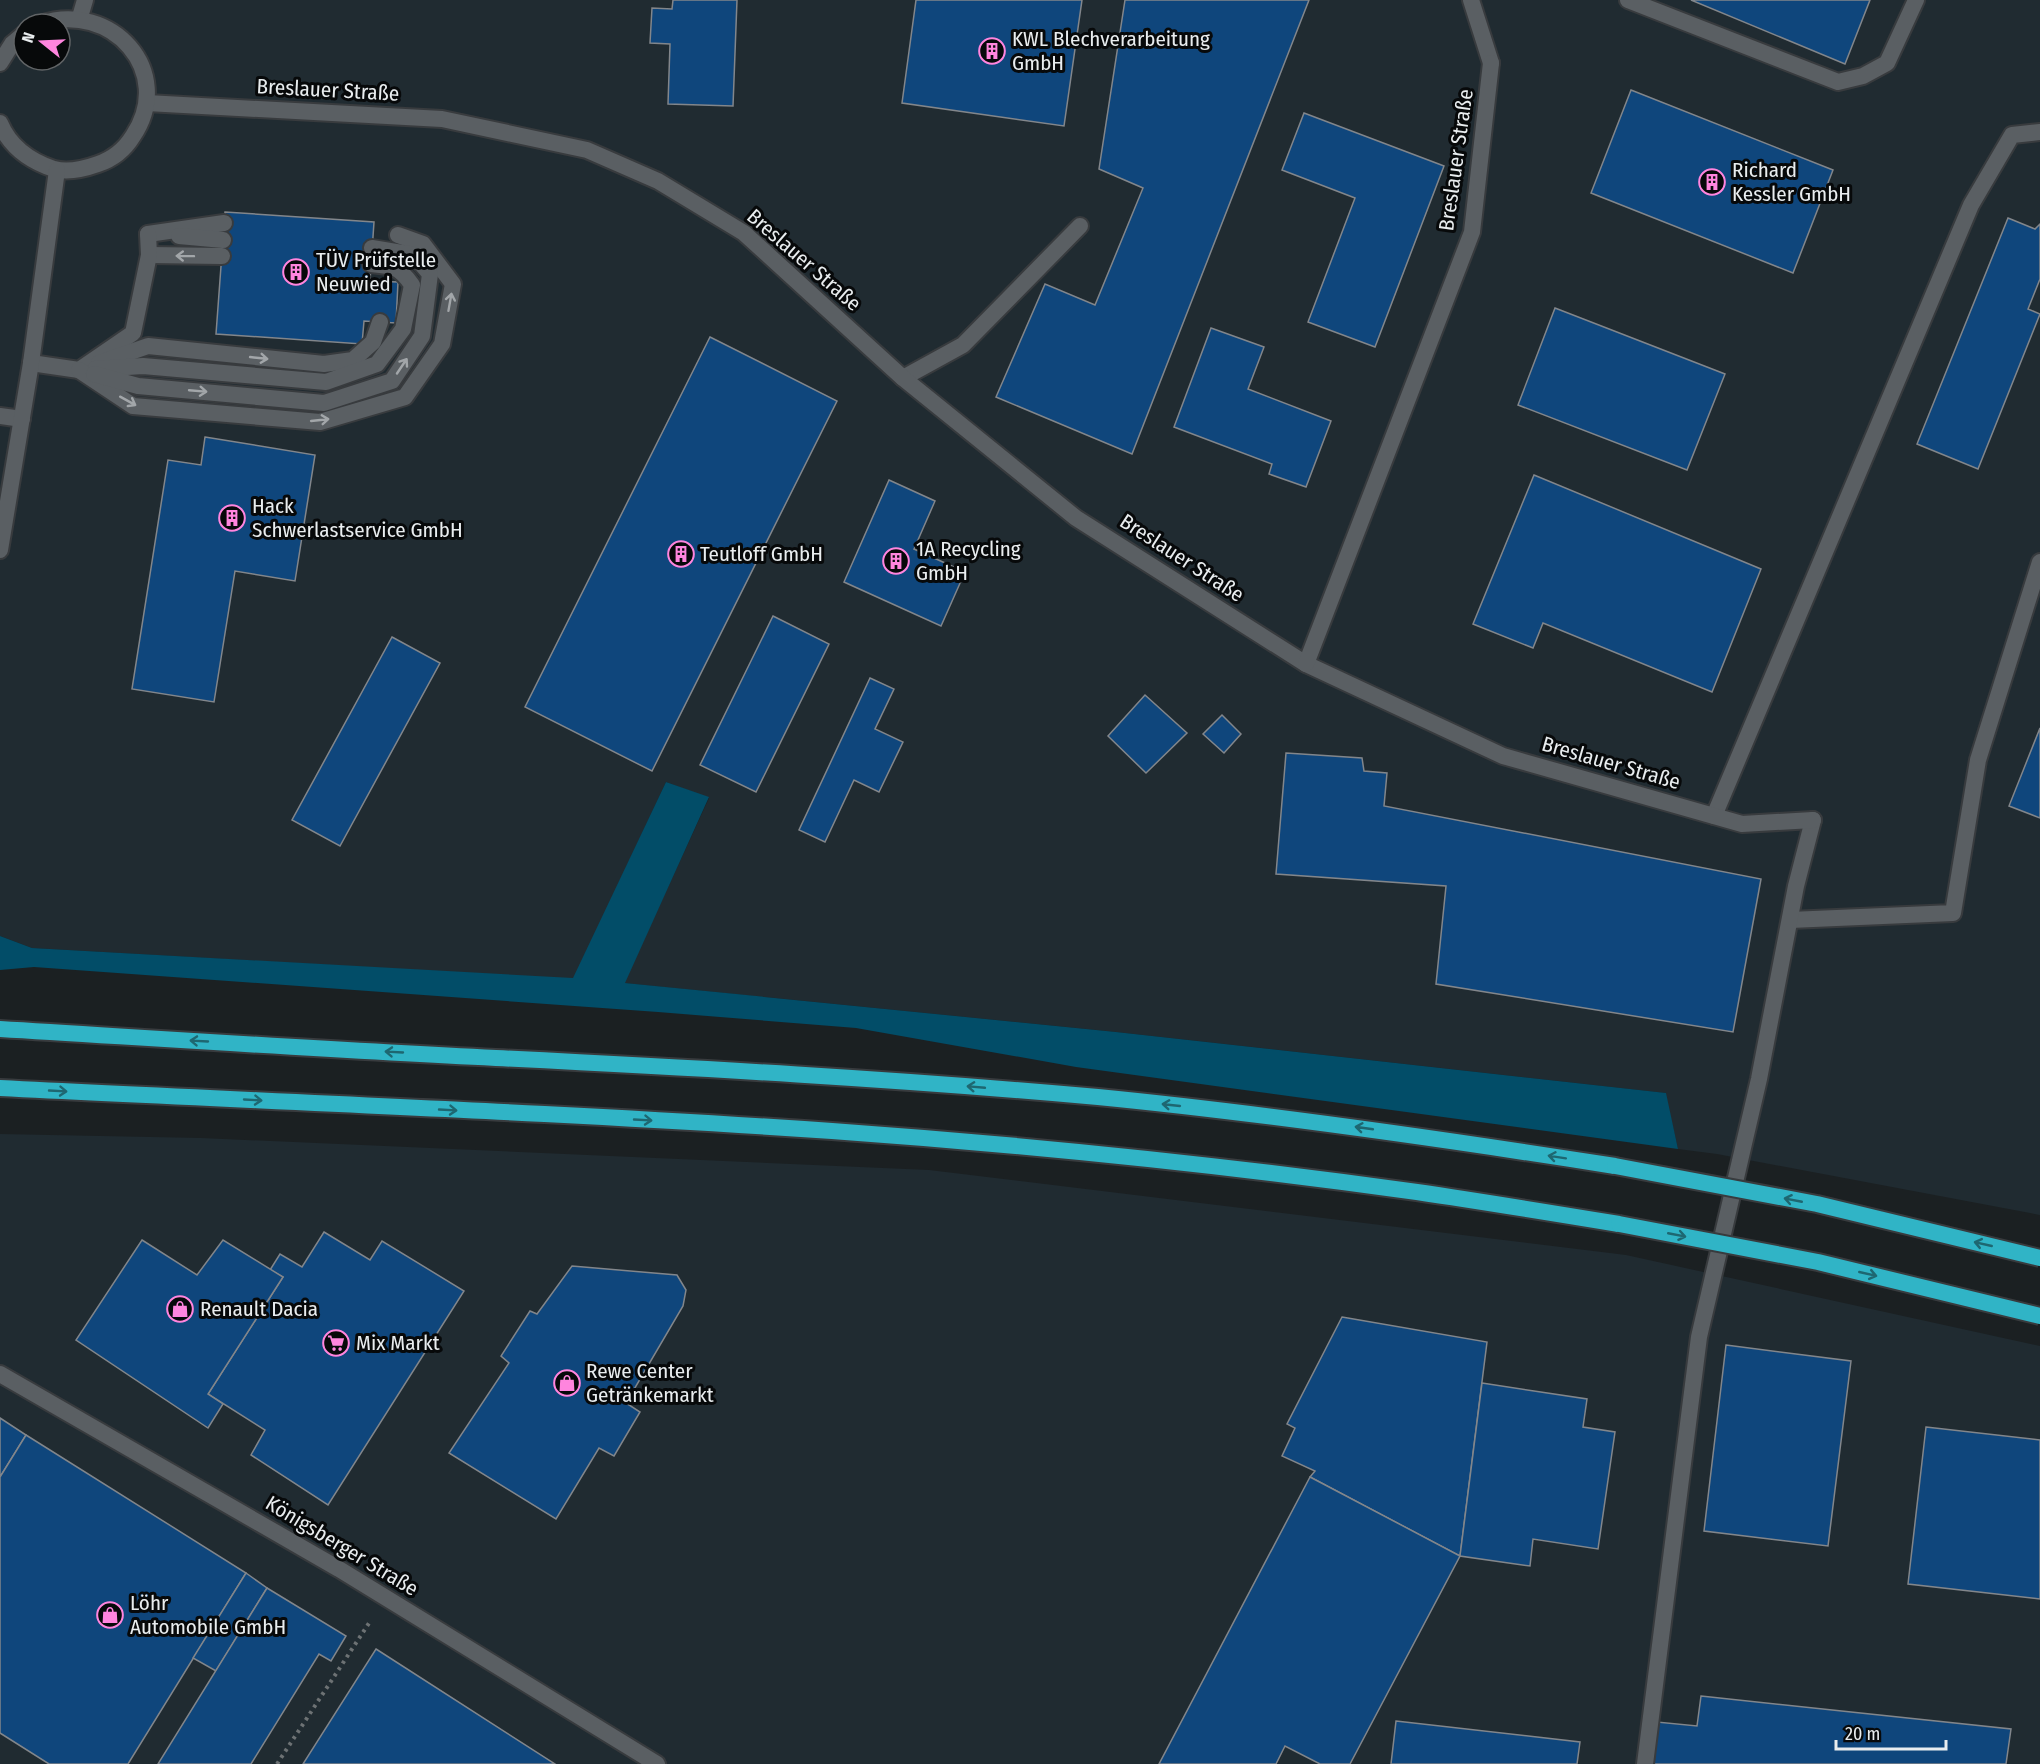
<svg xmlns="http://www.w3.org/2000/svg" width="2040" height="1764" font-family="'Fira Sans Condensed',sans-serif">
	<rect width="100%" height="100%" fill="#1b2022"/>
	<g fill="#202b31" fill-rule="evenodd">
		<path d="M 0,0 L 2040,0 L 2040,1215 L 1717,1154 L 1678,1149 L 1665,1093 L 1116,1032 L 624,983 L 709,798 L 666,782 L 574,979 L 32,948 L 0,936 ZM 24,24 L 60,24 L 60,60 L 24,60 Z"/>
		<path d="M 0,1134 L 201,1138 L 929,1170 L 1626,1255 L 2040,1346 L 2040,1764 L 0,1764 Z"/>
	</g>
	<path fill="#024d68" d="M 666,782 L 709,797 L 625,983 L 1116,1032 L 1666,1093 L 1678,1149 L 1076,1067 L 856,1028 L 658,1012 L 34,967 L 0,970 L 0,936 L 32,948 L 573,978 Z"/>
	<g fill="#0f467c" stroke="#82868b" stroke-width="1.5">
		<path d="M 673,0 L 737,0 L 733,106 L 668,104 L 670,44 L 650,43 L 652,8 L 672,9 Z"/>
		<path d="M 916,0 L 1082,0 L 1064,126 L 902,103 Z"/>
		<path d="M 1125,0 L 1309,0 L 1132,454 L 996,397 L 1045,284 L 1095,305 L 1143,188 L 1099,169 Z"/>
		<path d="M 1691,0 L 1870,0 L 1845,64 Z"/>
		<path d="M 1631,90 L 1833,170 L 1793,273 L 1591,193 Z"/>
		<path d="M 1304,113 L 1444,166 L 1375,347 L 1308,322 L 1355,198 L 1282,170 Z"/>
		<path d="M 225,212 L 374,222 L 370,281 L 398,282 L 396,323 L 364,321 L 362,344 L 216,334 Z"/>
		<path d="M 2008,218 L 2035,229 L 2040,224 L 2040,279 L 2028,309 L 2040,314 L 1978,469 L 1917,444 Z"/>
		<path d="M 1555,308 L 1725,374 L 1687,470 L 1518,405 Z"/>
		<path d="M 1211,328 L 1264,347 L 1248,389 L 1331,421 L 1306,487 L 1269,474 L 1272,464 L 1174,427 Z"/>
		<path d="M 710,337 L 837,401 L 652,771 L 525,707 Z"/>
		<path d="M 205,437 L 315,455 L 295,581 L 235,571 L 214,702 L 132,689 L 168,460 L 201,465 Z"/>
		<path d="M 1534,475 L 1761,569 L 1712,692 L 1543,623 L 1533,648 L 1473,624 Z"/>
		<path d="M 889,480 L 935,501 L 914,549 L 965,572 L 941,626 L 844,582 Z"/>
		<path d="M 773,616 L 829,644 L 756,792 L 700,765 Z"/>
		<path d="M 392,637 L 440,663 L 340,846 L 292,820 Z"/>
		<path d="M 870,678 L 894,689 L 875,729 L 903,742 L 879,792 L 854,780 L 825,842 L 799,830 Z"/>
		<path d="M 1145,695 L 1187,733 L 1146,773 L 1108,736 Z"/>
		<path d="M 1222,715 L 1241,734 L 1224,753 L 1203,734 Z"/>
		<path d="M 2040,728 L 2040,818 L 2009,806 Z"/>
		<path d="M 1286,753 L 1362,758 L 1364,771 L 1387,773 L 1384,806 L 1761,879 L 1733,1032 L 1436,984 L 1446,886 L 1276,874 Z"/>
		<path d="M 324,1232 L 370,1260 L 382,1241 L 464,1291 L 328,1505 L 251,1455 L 265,1430 L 208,1394 L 283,1277 L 270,1270 L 280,1254 L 302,1267 Z"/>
		<path d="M 142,1240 L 197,1275 L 223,1240 L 283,1277 L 208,1394 L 223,1404 L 208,1428 L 76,1340 Z"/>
		<path d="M 572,1266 L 677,1275 L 686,1290 L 683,1306 L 626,1403 L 640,1412 L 614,1456 L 599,1448 L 556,1519 L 449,1453 L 509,1363 L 501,1356 L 530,1311 L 537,1314 Z"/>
		<path d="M 1342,1317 L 1487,1342 L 1460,1556 L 1310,1477 L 1315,1471 L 1282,1456 L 1295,1428 L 1287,1424 Z"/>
		<path d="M 1726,1345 L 1851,1361 L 1828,1546 L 1704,1531 Z"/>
		<path d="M 1482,1383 L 1587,1399 L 1583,1427 L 1615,1432 L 1598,1549 L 1533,1539 L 1530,1566 L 1460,1556 Z"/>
		<path d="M 0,1418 L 26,1435 L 0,1477 Z"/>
		<path d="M 1926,1427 L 2040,1440 L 2040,1599 L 1908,1584 Z"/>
		<path d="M 26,1435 L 246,1573 L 128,1764 L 49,1764 L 0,1733 L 0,1477 Z"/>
		<path d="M 1310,1477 L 1460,1556 L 1350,1764 L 1320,1764 L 1285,1746 L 1276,1764 L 1159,1764 Z"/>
		<path d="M 246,1573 L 267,1588 L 216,1671 L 193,1658 Z"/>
		<path d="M 267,1588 L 346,1636 L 331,1661 L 319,1654 L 251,1764 L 158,1764 Z"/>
		<path d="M 376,1649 L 555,1764 L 303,1764 Z"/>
		<path d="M 1701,1696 L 2011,1729 L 2006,1764 L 1651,1764 L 1657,1722 L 1697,1726 Z"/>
		<path d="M 1396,1721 L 1580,1742 L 1577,1764 L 1391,1764 Z"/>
	</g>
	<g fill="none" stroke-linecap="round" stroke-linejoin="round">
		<g stroke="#383b3e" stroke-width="20">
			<g id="service">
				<path d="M 1471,0 L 1491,63"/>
				<path d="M 1628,0 L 1838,82 L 1863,76 L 1887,63 L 1916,0"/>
				<path d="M 148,234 L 224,223"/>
				<path d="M 179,236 L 223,240"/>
				<path d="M 149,255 L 222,256"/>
				<path d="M 31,363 L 79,370 L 133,333 L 149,255 L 148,234"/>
				<path d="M 99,363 L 148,346 L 324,364 L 353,360 L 373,342 L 380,322"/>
				<path d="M 95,369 L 143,366 L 326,382 L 377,364 L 403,329 L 412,285 C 399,266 393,266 371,264"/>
				<path d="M 79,370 L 133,406 L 320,422 L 405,397 L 442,344 L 453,284 L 423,244 L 398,235"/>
				<path d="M 94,374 L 138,386 L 324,403 L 392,381 L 422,336 L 430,274 L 414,255 L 372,248"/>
				<path d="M 903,378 L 963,345 L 1080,226"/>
				<path d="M 0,416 L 22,419"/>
				<path d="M 1714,816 L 1971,205 L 2012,135 L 2040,132"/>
				<path d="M 1790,920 L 1953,913 L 1978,760 L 2040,562"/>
				<path d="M 1645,1764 L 1699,1337 L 1759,1079 L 1796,886 L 1813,820"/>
			</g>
		</g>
		<g stroke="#383b3e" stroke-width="20">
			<g id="minor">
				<path d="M 80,17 L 85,0"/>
				<path d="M 0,63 L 12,44 L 24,34"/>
				<path d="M 147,103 L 442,119 L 587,150 L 658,181 L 744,233 L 903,378 L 1076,518 L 1306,664 L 1503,756 L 1742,824 L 1813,820"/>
				<path d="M 0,123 C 10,147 30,161 54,169 C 69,173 84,169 98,164 C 113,159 125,149 133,136 C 176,72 112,0 40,24"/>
				<path d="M 0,550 L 31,363 L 57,170"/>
				<path d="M 1306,664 L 1472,232 L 1491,63"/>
				<path d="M 0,1374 L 339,1569 L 657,1764"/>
			</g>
		</g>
		<g stroke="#383b3e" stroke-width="20">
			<g id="trunk">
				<path d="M 0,1029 C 165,1039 331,1050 496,1058 C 697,1068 898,1079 1098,1097 C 1271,1114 1443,1139 1615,1166"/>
				<path d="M 0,1088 C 277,1102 555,1112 832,1131 C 1028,1145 1223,1165 1417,1192 C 1485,1202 1552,1213 1619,1224"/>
			</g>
		</g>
		<path stroke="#6d7274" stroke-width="4" stroke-dasharray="3 4.5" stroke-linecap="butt" d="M 277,1764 L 371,1620"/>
		<use href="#service" stroke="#5a5f63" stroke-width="16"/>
		<use href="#minor" stroke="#5a5f63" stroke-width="16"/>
		<use href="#trunk" stroke="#30b4c6" stroke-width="16"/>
		<g stroke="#383b3e" stroke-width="20" stroke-linecap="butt">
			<g id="trunk-bridge">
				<path d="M 1615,1166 L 1817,1204 L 2040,1258"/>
				<path d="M 1619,1224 L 1818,1262 L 2040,1316"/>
			</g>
		</g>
		<use href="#trunk-bridge" stroke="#30b4c6" stroke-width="16"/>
	</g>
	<defs><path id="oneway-shaft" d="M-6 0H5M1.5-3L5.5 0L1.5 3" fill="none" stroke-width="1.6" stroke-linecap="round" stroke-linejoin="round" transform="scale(1.5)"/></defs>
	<g stroke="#a2a6a9">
		<use href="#oneway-shaft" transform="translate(185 256) rotate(-179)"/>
		<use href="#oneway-shaft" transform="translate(450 302) rotate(-80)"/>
		<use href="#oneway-shaft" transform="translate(259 358) rotate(6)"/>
		<use href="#oneway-shaft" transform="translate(402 366) rotate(-56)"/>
		<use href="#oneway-shaft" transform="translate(198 391) rotate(5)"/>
		<use href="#oneway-shaft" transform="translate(128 401) rotate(29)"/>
		<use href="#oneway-shaft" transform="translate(320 420) rotate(-6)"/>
	</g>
	<g stroke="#1e6771">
		<use href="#oneway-shaft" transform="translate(199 1041) rotate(-177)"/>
		<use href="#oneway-shaft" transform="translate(394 1052) rotate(-177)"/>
		<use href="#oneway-shaft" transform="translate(976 1087) rotate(-175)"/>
		<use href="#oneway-shaft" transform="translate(58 1091) rotate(3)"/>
		<use href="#oneway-shaft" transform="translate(253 1100) rotate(3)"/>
		<use href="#oneway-shaft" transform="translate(1171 1105) rotate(-174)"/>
		<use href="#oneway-shaft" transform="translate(448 1110) rotate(3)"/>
		<use href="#oneway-shaft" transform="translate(643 1120) rotate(3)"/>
		<use href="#oneway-shaft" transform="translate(1364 1128) rotate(-172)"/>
		<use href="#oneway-shaft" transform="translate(1557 1157) rotate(-171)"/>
		<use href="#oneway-shaft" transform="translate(1793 1200) rotate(-169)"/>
		<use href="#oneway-shaft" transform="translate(1677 1235) rotate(11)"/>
		<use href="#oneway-shaft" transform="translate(1983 1244) rotate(-167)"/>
		<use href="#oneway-shaft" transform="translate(1868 1274) rotate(13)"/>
	</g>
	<defs>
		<g id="building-ring" transform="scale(1.35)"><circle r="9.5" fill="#07090a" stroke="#ff85de" stroke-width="1.5"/><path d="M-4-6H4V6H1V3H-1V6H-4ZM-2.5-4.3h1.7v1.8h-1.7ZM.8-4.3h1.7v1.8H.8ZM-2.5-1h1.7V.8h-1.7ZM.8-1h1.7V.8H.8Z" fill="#ff85de"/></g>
		<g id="shop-ring" transform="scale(1.35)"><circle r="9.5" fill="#07090a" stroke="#ff85de" stroke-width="1.5"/><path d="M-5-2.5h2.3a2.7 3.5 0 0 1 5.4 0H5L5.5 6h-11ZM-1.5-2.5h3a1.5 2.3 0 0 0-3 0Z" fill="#ff85de"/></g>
		<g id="supermarket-ring" transform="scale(1.35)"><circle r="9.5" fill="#07090a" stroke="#ff85de" stroke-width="1.5"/><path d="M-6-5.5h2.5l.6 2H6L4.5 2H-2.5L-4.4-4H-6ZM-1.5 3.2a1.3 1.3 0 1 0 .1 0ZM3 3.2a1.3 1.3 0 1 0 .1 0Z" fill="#ff85de"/></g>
	</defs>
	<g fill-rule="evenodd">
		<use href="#building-ring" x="992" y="51"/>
		<use href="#building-ring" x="1712" y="182"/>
		<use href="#building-ring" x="296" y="272"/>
		<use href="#building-ring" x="232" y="518"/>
		<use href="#building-ring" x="681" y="554"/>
		<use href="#building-ring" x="896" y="561"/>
		<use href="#shop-ring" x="180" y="1309"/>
		<use href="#supermarket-ring" x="336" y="1343"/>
		<use href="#shop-ring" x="567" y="1383"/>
		<use href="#shop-ring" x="110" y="1615"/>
	</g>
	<g text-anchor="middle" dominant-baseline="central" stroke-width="6" stroke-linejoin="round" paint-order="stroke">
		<g font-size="21" fill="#e9edef" stroke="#07090a" text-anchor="start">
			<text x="1012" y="39">KWL Blechverarbeitung<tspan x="1012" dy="24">GmbH</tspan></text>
			<text x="1732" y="170">Richard<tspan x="1732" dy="24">Kessler GmbH</tspan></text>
			<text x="316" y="260">TÜV Prüfstelle<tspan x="316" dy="24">Neuwied</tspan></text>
			<text x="252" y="506">Hack<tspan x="252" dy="24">Schwerlastservice GmbH</tspan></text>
			<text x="916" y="549">1A Recycling<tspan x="916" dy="24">GmbH</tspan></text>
			<text x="700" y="554">Teutloff GmbH</text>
			<text x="200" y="1309">Renault Dacia</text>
			<text x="356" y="1343">Mix Markt</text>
			<text x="586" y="1371">Rewe Center<tspan x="586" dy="24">Getränkemarkt</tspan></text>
			<text x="130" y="1603">Löhr<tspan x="130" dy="24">Automobile GmbH</tspan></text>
		</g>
		<g font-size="21" fill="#e9edef" stroke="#07090a">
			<text transform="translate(328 90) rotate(3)">Breslauer Straße</text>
			<text transform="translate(1456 160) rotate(-82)">Breslauer Straße</text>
			<text transform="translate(804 260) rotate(41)">Breslauer Straße</text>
			<text transform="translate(1182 558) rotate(33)">Breslauer Straße</text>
			<text transform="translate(1611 763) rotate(16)">Breslauer Straße</text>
			<text transform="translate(342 1546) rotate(31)">Königsberger Straße</text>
		</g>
	</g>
	<g transform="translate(42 42) rotate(288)"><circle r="28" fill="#07090a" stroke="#616466" stroke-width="1.5"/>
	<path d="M0-4.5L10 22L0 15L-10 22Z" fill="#ff85de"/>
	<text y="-9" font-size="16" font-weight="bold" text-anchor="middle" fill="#e9edef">N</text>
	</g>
	<path d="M1836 1740v9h110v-9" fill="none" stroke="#e9edef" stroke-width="3"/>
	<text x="1845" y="1740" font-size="18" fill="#e9edef" stroke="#07090a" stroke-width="4.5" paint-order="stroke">20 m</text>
</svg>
